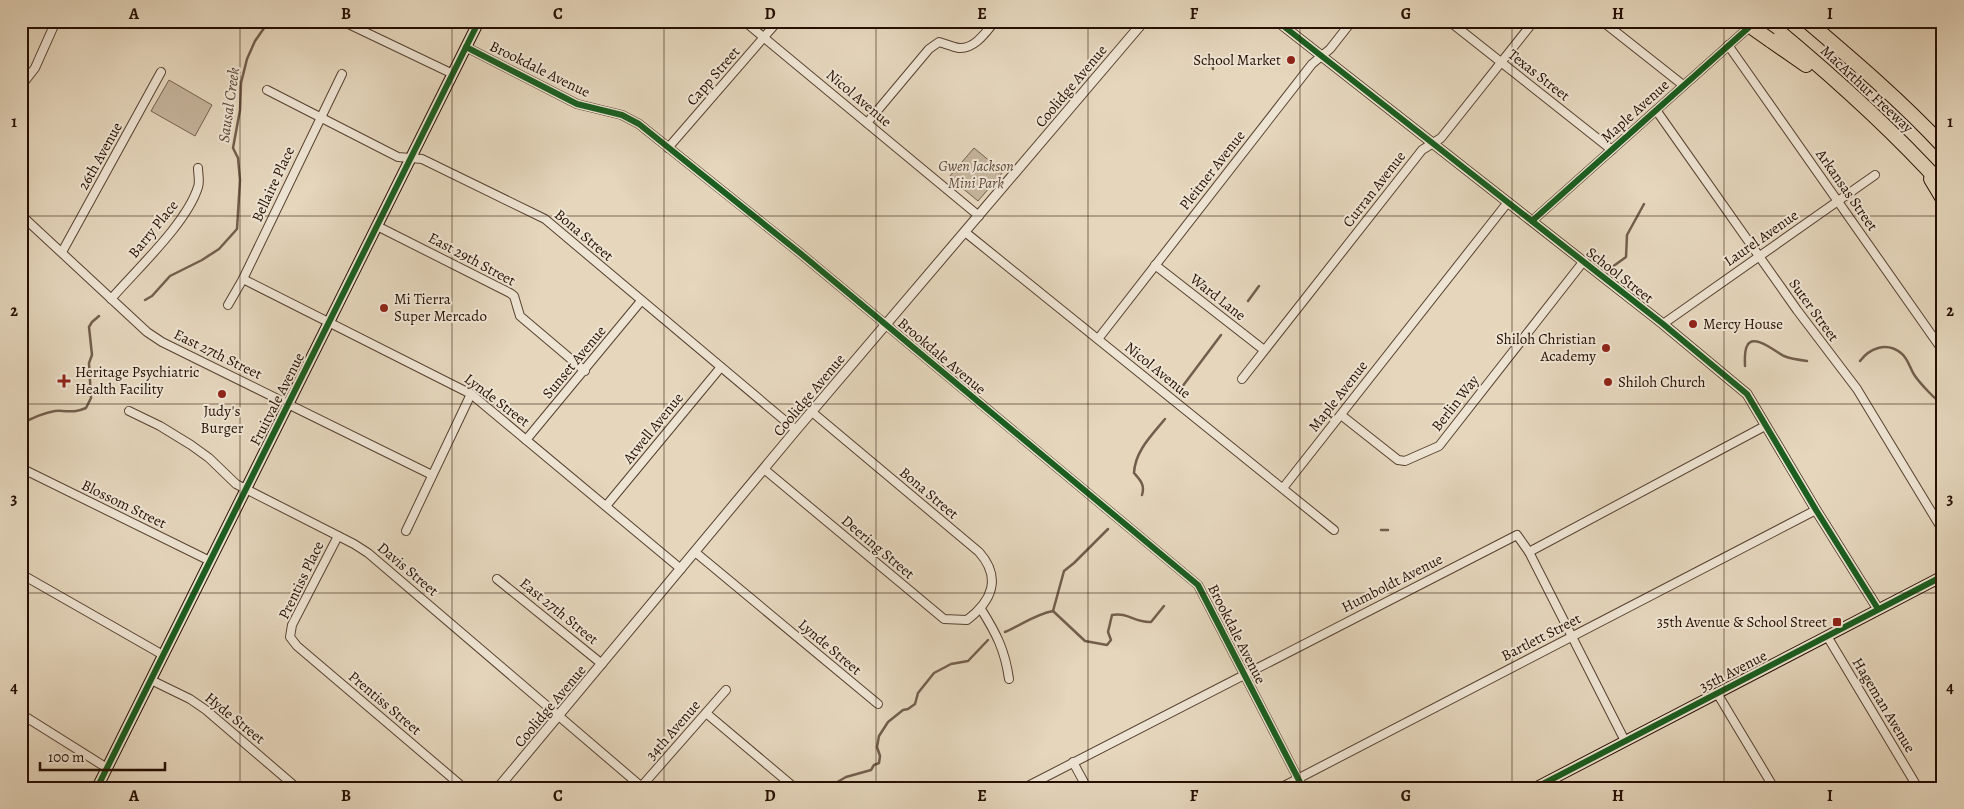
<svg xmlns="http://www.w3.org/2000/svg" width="1964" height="809" font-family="Alegreya,serif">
	<rect width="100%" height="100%" fill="#e5d6bc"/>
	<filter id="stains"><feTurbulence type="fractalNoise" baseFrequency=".004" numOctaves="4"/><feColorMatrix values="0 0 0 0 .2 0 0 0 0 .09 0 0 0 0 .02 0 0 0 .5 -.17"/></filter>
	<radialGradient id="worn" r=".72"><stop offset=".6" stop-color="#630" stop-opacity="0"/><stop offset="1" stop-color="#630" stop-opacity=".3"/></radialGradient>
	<g fill="#c5b49c" stroke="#76624f">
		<path d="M 169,80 L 212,105 L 195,136 L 151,111 Z"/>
		<path d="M 974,148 L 1003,172 L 978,201 L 949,177 Z"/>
	</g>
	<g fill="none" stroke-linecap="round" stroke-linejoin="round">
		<g stroke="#725e4c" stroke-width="2.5">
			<path d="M 1209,56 L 1213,69"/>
			<path d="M 1608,270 L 1626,257 L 1627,235 L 1644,204"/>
			<path d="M 145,300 L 152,296 L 170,276 L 202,260 L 219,249 L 237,229 L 240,180 L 238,158 L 233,148 L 240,110 L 241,83 L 247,59 L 255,41 L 269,21"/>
			<path d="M 1248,301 L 1259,286"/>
			<path d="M 1860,361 C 1869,349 1886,341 1901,353 C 1908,358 1910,369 1915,376 C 1920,383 1936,401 1943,404"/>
			<path d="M 1745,366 C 1745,360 1744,352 1747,346 C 1753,332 1777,353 1784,356 C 1791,359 1799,360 1807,361"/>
			<path d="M 1179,391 L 1221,335"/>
			<path d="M 21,424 C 32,418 43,413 55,411 C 68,410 72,414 86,408 L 91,398 L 89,363 L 92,355 L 89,327 L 92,322 L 99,316"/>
			<path d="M 1142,495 C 1145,485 1141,481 1134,473 C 1135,451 1152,435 1165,419"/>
			<path d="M 1381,530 L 1388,530"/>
			<path d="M 1053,611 L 1085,641 L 1107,645 L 1111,640 L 1108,632 L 1112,615 C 1128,612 1135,623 1151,622 L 1164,606"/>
			<path d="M 1053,611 L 1064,571 L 1074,563 L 1108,529"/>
			<path d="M 1005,632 C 1021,625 1036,614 1053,611"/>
			<path d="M 827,788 L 846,777 L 871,770 L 874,765 L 879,763 L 880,756 L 877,747 L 879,736 L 888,722 L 903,710 L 908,709 L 915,704 L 918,693 L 934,673 L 951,664 L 968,661 L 988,640"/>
		</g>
		<g stroke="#564130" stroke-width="10">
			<g id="minor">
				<path d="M 342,21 L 453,74"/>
				<path d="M 744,21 L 979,216"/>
				<path d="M 1449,21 L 1612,150"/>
				<path d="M 1602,21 L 1683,85"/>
				<path d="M 1728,45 L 1943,351"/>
				<path d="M 466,47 L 577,104 L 622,115 L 639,124 L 800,253 L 1198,585 L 1303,788"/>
				<path d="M 21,86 L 35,68 L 56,21"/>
				<path d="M 267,90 L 398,157 L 422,159 L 545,219 L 796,430"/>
				<path d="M 1656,110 L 1797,310 L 1857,389 L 1943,531"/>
				<path d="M 867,123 L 929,49 L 939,42 C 946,44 953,47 959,48 C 975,49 986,32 995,21"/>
				<path d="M 668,148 L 778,21"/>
				<path d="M 21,215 L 147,332 L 162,342 L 432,475"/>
				<path d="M 1532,221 L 1756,21"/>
				<path d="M 377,226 L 510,293 L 514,296 L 520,316 L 585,371"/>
				<path d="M 965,232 L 1334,530"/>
				<path d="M 62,252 L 161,72"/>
				<path d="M 1155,265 L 1264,350"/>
				<path d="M 243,279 L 471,394 L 681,569"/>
				<path d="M 111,299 C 136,270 187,223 198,187 C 200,182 198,174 198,168"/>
				<path d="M 228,305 L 243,279 L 342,74"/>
				<path d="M 1663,324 L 1875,175"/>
				<path d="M 1098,339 L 1312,64 L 1330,49 L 1352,21"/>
				<path d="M 1242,379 L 1422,150 L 1441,138 L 1534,21"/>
				<path d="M 129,411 L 160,426 L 191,445 L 209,458 L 236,484 L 354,544 L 368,553 L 643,788"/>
				<path d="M 1341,415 L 1398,460 L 1405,461 L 1439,446 L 1583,262"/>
				<path d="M 526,440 L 641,301"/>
				<path d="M 764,469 L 944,619 L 967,620 C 992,601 1002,578 979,552 L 812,412"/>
				<path d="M 27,471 L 210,561"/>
				<path d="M 1283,488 L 1508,202"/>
				<path d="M 606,506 L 721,367"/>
				<path d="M 406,531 L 471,394"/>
				<path d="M 338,536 L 292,625 L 290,637 L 297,646 L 464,788"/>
				<path d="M 695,552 L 878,704"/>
				<path d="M 1529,552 L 1625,741"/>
				<path d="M 21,574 L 163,655"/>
				<path d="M 497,579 L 602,664"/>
				<path d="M 1936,580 L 1943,591"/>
				<path d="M 981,609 C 996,633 1005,650 1009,679"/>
				<path d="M 1827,636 L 1918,788"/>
				<path d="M 151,680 L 190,699 L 206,710 L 297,788"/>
				<path d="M 1717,693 L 1774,788"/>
				<path d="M 706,713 L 795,788"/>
				<path d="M 21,714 L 107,768"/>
				<path d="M 1073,762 L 1087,788"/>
				<path d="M 99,783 L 109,788"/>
				<path d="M 640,788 L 726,690"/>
				<path d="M 1024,788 L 1517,535 L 1529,552 L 1765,426"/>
				<path d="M 1280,788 L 1816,510"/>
			</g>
		</g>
		<g stroke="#564130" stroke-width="11">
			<g id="tertiary">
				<path d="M 1277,21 L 1663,324 L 1747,394 L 1816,510 L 1878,609"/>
				<path d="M 498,788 L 796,430 L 1144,21"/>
			</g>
		</g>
		<g stroke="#260f02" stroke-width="12">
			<g id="secondary">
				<path d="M 97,788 L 479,21"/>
				<path d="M 1535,788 L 1943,576"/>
			</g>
		</g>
		<g stroke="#260f02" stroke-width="16">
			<g id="motorway">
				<path d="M 1766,21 C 1828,72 1889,126 1943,186"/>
				<path d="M 1807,21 C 1854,61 1901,101 1943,146"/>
				<path d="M 1770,40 L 1806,65"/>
				<path d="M 1931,179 L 1943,199"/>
			</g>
		</g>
		<use href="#minor" stroke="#eee4d3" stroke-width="8"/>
		<use href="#tertiary" stroke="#eee4d3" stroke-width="9"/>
		<use href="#secondary" stroke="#eee4d3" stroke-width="10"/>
		<use href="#motorway" stroke="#e5d6bc" stroke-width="14"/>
		<g stroke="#260f02" stroke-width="16" stroke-linecap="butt">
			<path id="motorway-bridge" d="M 1743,21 L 1770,40"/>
		</g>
		<use href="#motorway-bridge" stroke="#e5d6bc" stroke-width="14"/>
		<g stroke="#eee4d3" stroke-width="9">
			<g id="cycleway">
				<path d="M 1277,21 L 1663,324 L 1747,394 L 1816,510 L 1878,609"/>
				<path d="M 466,47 L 577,104 L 622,115 L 639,124 L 800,253 L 1198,585 L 1303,788"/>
				<path d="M 1532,221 L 1756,21"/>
				<path d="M 97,788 L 479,21"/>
				<path d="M 1535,788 L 1943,576"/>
			</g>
		</g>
		<use href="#cycleway" stroke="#1b5e20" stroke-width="6"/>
	</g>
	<path fill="none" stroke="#260f02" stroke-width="1" stroke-opacity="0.55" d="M 240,21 L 240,788M 452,21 L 452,788M 664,21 L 664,788M 876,21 L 876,788M 1088,21 L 1088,788M 1300,21 L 1300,788M 1512,21 L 1512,788M 1724,21 L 1724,788M 21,216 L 1943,216M 21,404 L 1943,404M 21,593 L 1943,593"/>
	<g fill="#8f2418" stroke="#eee4d3" stroke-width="2">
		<circle cx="1291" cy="60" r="5"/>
		<circle cx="384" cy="308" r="5"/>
		<circle cx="1693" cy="324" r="5"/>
		<circle cx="1606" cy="348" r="5"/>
		<path d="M61.5 373.5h5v5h5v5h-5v5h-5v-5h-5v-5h5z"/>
		<circle cx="1608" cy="382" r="5"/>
		<circle cx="222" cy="394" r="5"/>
		<rect x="1832" y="617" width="10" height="10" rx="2.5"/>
	</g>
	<g text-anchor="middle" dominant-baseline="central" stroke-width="4" stroke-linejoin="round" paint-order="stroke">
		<g font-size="15" fill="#260f02" stroke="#eee4d3" text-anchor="start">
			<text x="1281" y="60" text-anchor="end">School Market</text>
			<text x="394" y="299">Mi Tierra<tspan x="394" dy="17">Super Mercado</tspan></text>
			<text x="1703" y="324">Mercy House</text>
			<text x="1596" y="339" text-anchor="end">Shiloh Christian<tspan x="1596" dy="17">Academy</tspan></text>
			<text x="75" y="372">Heritage Psychiatric<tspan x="75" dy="17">Health Facility</tspan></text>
			<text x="1618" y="382">Shiloh Church</text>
			<text x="222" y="411" text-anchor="middle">Judy's<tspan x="222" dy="17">Burger</tspan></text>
			<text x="1827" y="622" text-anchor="end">35th Avenue &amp; School Street</text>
		</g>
		<g font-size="15" fill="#260f02" stroke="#eee4d3">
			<text transform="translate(540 69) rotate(26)">Brookdale Avenue</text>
			<text transform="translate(1539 75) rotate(38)">Texas Street</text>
			<text transform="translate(713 76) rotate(-49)">Capp Street</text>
			<text transform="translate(1071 86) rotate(-50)">Coolidge Avenue</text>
			<text transform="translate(1867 89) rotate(43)">MacArthur Freeway</text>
			<text transform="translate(859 98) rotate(40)">Nicol Avenue</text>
			<text transform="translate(1635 111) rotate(-42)">Maple Avenue</text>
			<text transform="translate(100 156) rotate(-61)">26th Avenue</text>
			<text transform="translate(1212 170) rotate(-52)">Pleitner Avenue</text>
			<text transform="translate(273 184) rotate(-65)">Bellaire Place</text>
			<text transform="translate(1374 189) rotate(-52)">Curran Avenue</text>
			<text transform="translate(1847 190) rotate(55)">Arkansas Street</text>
			<text transform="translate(153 229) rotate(-51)">Barry Place</text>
			<text transform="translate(584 235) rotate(40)">Bona Street</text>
			<text transform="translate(1761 238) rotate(-35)">Laurel Avenue</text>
			<text transform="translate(472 259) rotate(28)">East 29th Street</text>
			<text transform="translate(1620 275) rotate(38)">School Street</text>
			<text transform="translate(1218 297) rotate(38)">Ward Lane</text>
			<text transform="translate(1814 310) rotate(54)">Suter Street</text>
			<text transform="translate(218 354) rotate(26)">East 27th Street</text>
			<text transform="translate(942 356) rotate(40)">Brookdale Avenue</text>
			<text transform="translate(574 362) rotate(-50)">Sunset Avenue</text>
			<text transform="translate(1158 370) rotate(39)">Nicol Avenue</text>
			<text transform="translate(809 395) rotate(-50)">Coolidge Avenue</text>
			<text transform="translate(1338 396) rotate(-52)">Maple Avenue</text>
			<text transform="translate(277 399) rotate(-63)">Fruitvale Avenue</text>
			<text transform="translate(497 400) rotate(37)">Lynde Street</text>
			<text transform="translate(1455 403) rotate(-52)">Berlin Way</text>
			<text transform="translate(653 428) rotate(-51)">Atwell Avenue</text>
			<text transform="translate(929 493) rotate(40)">Bona Street</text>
			<text transform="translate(124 504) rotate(26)">Blossom Street</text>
			<text transform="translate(878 547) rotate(40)">Deering Street</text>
			<text transform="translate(408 569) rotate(40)">Davis Street</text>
			<text transform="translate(301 580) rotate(-64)">Prentiss Place</text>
			<text transform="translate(1392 583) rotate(-27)">Humboldt Avenue</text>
			<text transform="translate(559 611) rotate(39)">East 27th Street</text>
			<text transform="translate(1237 634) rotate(63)">Brookdale Avenue</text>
			<text transform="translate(1541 637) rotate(-27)">Bartlett Street</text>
			<text transform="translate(830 647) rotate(40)">Lynde Street</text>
			<text transform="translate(1733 671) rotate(-27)">35th Avenue</text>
			<text transform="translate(385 703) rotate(40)">Prentiss Street</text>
			<text transform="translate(1884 705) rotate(59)">Hageman Avenue</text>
			<text transform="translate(550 706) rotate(-50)">Coolidge Avenue</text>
			<text transform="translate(235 718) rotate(39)">Hyde Street</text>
			<text transform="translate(673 730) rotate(-49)">34th Avenue</text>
		</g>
		<g font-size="15" font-style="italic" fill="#5e4938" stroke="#eee4d3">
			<text x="976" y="166">Gwen Jackson<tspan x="976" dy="17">Mini Park</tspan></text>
		</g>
		<g font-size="16" font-style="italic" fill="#5f4a39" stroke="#eee4d3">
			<text transform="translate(229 105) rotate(-82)">Sausal Creek</text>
		</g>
	</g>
	<rect width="1964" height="809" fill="none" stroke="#e5d6bc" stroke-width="55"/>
	<path d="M40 762v8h125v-8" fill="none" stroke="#260f02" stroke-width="2.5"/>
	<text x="48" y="762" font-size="15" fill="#260f02" stroke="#eee4d3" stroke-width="4" paint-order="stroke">100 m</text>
	<rect x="28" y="28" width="1908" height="754" fill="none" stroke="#260f02" stroke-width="2"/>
	<g font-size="16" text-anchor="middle" font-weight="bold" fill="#260f02">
		<text x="134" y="19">A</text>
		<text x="346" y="19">B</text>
		<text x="558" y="19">C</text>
		<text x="770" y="19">D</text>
		<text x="982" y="19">E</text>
		<text x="1194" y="19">F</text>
		<text x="1406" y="19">G</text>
		<text x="1618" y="19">H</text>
		<text x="1830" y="19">I</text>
		<text x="14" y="127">1</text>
		<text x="1950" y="127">1</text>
		<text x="14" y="316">2</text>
		<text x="1950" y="316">2</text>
		<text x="14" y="504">3</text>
		<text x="1950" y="504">3</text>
		<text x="14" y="693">4</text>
		<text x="1950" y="693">4</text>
		<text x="134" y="801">A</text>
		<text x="346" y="801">B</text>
		<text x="558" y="801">C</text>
		<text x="770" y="801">D</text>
		<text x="982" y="801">E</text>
		<text x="1194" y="801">F</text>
		<text x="1406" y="801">G</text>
		<text x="1618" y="801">H</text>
		<text x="1830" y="801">I</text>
	</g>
	<rect width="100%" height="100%" filter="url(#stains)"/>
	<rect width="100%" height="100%" fill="url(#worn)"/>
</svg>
